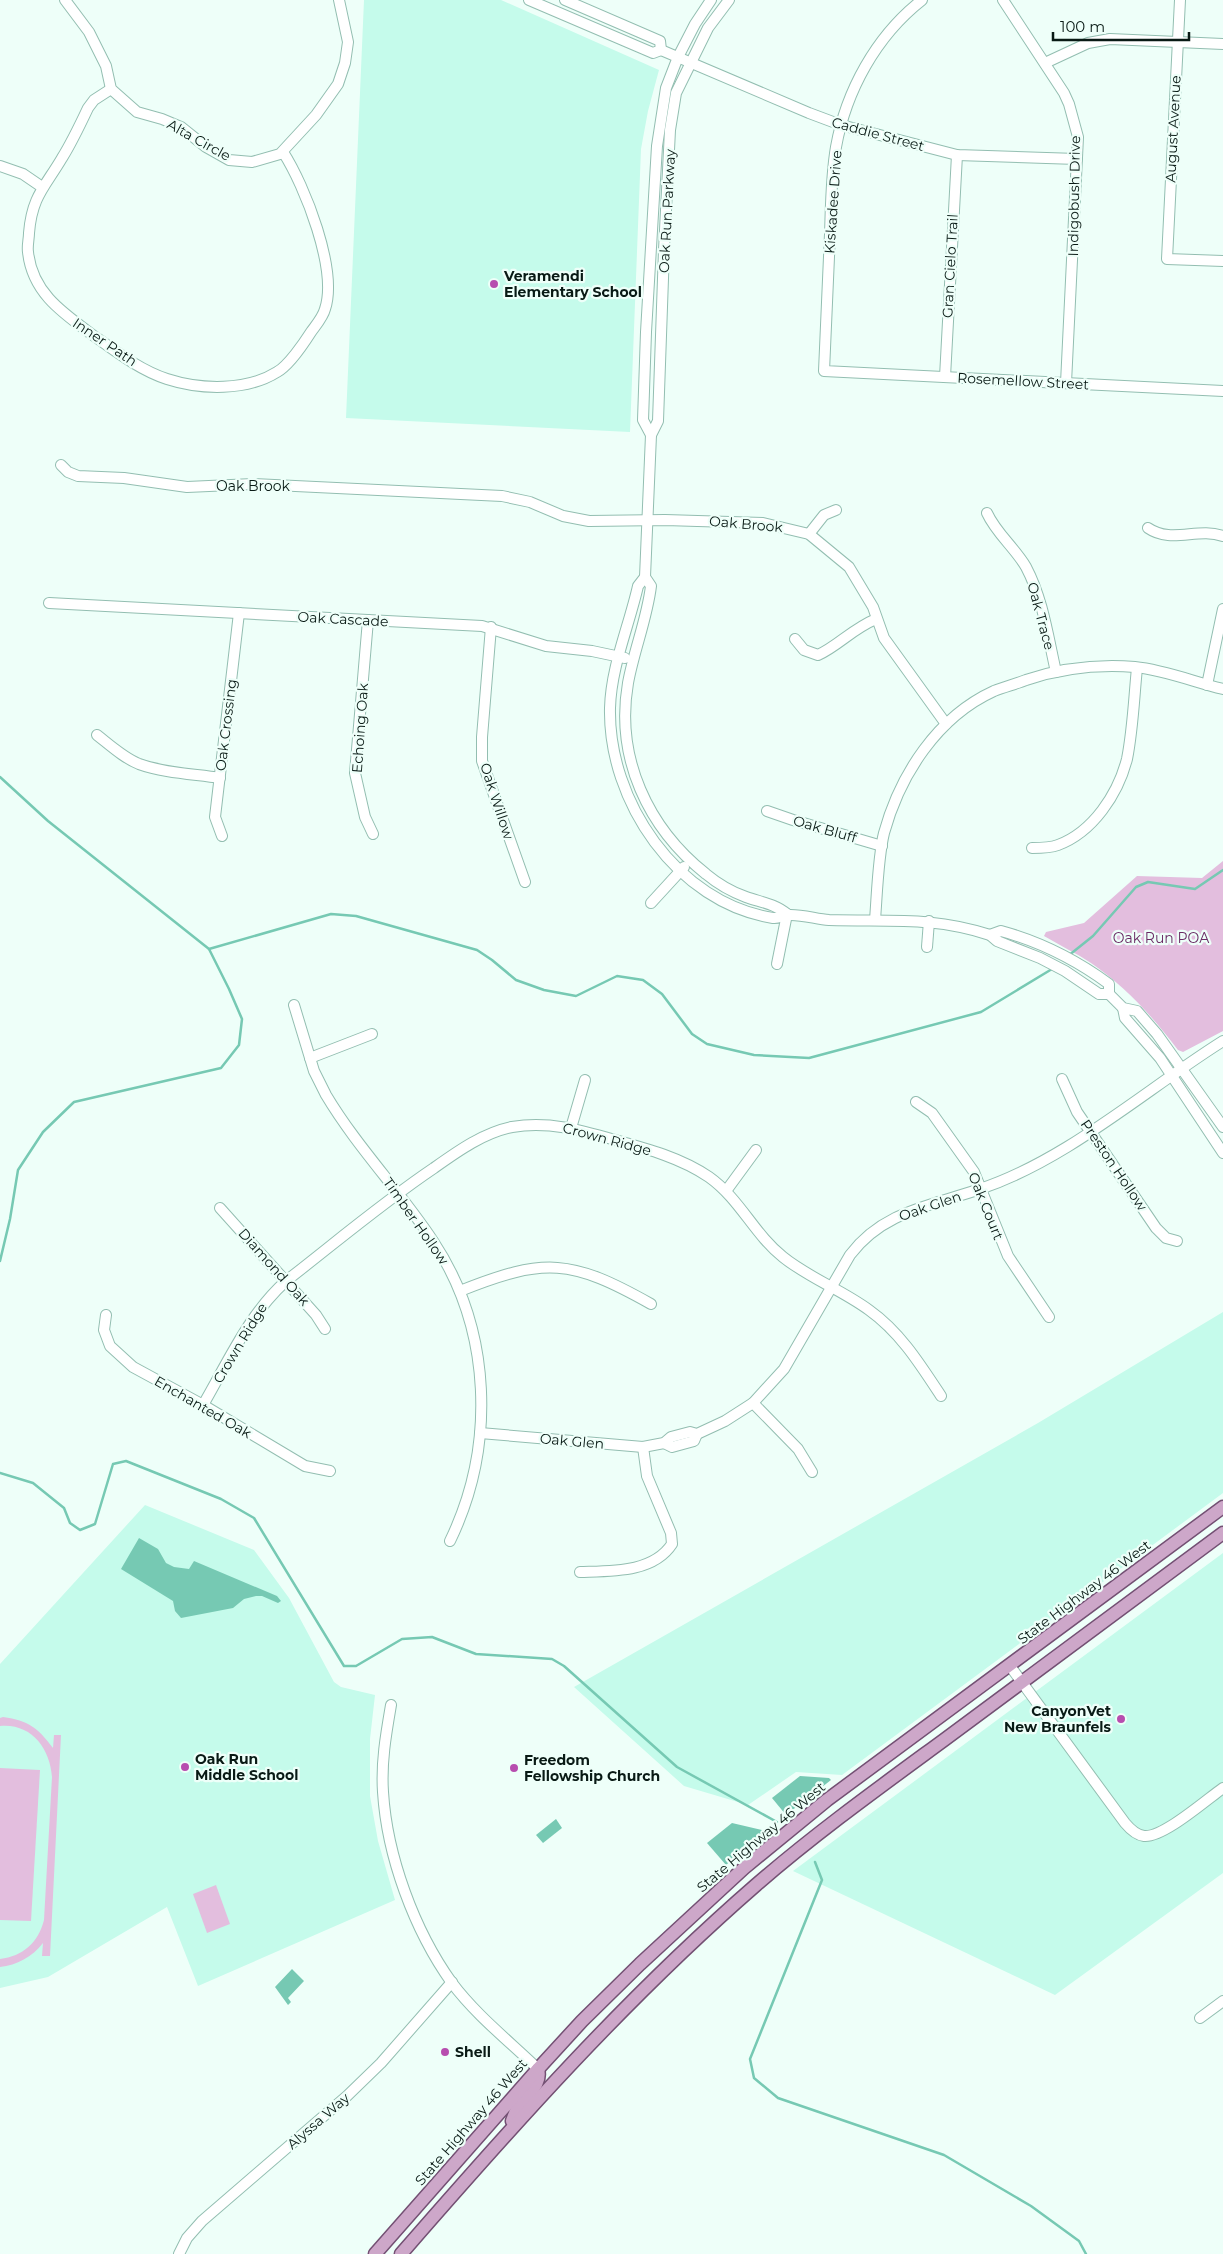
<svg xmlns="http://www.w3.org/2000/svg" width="1223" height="2254" font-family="Montserrat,sans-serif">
	<rect width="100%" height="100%" fill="#eefff9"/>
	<g fill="#c5fbeb">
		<path d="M 364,0 L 501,0 L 659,70 L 648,111 L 641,149 L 630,432 L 346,418 Z"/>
		<path d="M 1223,1312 L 1223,1493 L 842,1775 L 796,1772 L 748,1805 L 684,1786 L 574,1687 L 1038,1423 Z"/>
		<path d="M 145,1505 L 254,1550 L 289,1598 L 334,1682 L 341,1687 L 375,1695 L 370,1739 L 370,1796 L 378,1841 L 395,1900 L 198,1986 L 167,1907 L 48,1977 L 0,1988 L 0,1664 Z"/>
		<path d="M 1223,1553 L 1223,1873 L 1055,1995 L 793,1871 Z"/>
	</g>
	<g fill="#e3bede">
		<path d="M 1223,861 L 1223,1031 L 1183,1052 L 1178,1050 C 1153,1017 1125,986 1091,963 C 1076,953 1059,945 1044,936 L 1046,932 L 1084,923 L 1137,876 L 1202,878 Z"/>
		<path d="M 3,1717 C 29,1721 37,1727 53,1748 L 54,1735 L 61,1735 L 50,1956 L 42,1956 L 43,1943 C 32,1957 17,1965 0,1967 L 0,1959 C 23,1956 38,1943 44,1920 L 52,1777 C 50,1748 31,1723 0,1726 L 0,1718 Z"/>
		<path d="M 0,1768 L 40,1770 L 31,1921 L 0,1920 Z"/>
		<path d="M 216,1885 L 230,1924 L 207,1933 L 193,1894 Z"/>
	</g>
	<g fill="#76c9b3">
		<path d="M 139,1538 L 158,1549 L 166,1563 L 174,1567 L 189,1569 L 194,1561 L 277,1596 L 281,1601 L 278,1603 L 262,1596 L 256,1596 L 244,1599 L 233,1608 L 181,1618 L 175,1611 L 173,1601 L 121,1569 Z"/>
		<path d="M 800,1776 L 829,1778 L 831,1780 L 786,1815 L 772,1798 Z"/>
		<path d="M 556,1819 L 562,1828 L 543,1843 L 536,1835 Z"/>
		<path d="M 732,1823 L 766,1831 L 726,1865 L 707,1843 Z"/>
		<path d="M 292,1969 L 304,1981 L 288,1998 L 291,2002 L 288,2005 L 275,1987 Z"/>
	</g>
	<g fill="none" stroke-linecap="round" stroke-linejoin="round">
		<g stroke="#76c9b3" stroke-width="2.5">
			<path d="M 0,777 L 48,821 L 209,949 L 229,989 L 242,1019 L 239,1045 L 221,1068 L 74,1102 L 43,1132 L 18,1170 L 10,1219 L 0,1261"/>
			<path d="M 209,949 L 331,914 L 356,916 L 477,950 L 492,960 L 516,980 L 544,990 L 576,996 L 617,976 L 643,980 L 662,994 L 692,1034 L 707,1044 L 754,1055 L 809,1058 L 981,1012 L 1052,969"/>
			<path d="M 1068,956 L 1093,936 L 1136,887 L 1148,882 L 1195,889 L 1223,870"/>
			<path d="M 0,1473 L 33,1483 L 64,1508 L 70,1523 L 80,1530 L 95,1524 L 113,1464 L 126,1461 L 221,1499 L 254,1518 L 344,1666 L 356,1666 L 402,1639 L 432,1637 L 476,1654 L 552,1659 L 564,1666 L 677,1767 L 777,1822"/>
			<path d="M 815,1862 L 822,1880 L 750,2059 L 754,2078 L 778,2098 L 944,2155 L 1031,2206 L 1079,2241 L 1086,2254"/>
		</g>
		<g stroke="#93beb1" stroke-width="12">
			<g id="minor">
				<path d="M 65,0 L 89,32 L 106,66 L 111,89 L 137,112 L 162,119 L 181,127 L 206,147 L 229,160 L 252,162 L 280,154 L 316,115 L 338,84 L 345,63 L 348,42 L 339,0"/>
				<path d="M 529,0 L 653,53 L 661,50"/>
				<path d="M 565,0 L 660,41 L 661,50"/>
				<path d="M 729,0 L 708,28 L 676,93 L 670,130 L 664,250 L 658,421 L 651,435 L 645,577 L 651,586 C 647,619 634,650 628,683 C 615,758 648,828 706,874 C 718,884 732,892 746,897 C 760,902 776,904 787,914"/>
				<path d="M 922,0 C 876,36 846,91 836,147 C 831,176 831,206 830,234 C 828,280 826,325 824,371 L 1223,391"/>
				<path d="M 1003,0 L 1064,93 L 1069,104 L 1078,137 L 1066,383"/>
				<path d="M 1180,0 L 1167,259 L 1223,261"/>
				<path d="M 661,50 L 809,113 L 841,125 L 957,155 L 1077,159"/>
				<path d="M 1045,63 L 1088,43 L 1110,39 L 1223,44"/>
				<path d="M 111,89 L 94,100 L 88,108 C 80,125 72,142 62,158 C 45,187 32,196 29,233 C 29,239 27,246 28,252 C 32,291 60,311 90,333 C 114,350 139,370 167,379 C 201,390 247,391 277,372 C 288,366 304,343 311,332 C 316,325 323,317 325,309 C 338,270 305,186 283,152"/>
				<path d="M 0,166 L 23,174 L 42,187"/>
				<path d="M 945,377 L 957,155"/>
				<path d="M 651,435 L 643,420 L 646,332 L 657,146 L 666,88 L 678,57 L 695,24 L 711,0"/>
				<path d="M 61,465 L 68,472 L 78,476 L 124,478 L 187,487 L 253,484 L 502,496 L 530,502 L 563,516 L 589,521 L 665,520 L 763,523 L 809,534 L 849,567 L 873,607 L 884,638 L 946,724"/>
				<path d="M 987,513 C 996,533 1015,548 1026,567 C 1043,599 1048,637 1056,672"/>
				<path d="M 1148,528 C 1171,544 1198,527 1223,536"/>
				<path d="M 809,534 L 824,515 L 836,510"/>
				<path d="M 645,577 L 638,586 C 629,626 611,667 610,708 C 608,801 677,903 773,918 C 779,919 782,915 788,915 C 801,914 816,919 829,920 C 888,922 932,916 990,935 L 997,941 L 1040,958 L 1065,971 L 1099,994 L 1109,994 L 1123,1008 L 1137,1011 L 1157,1034 L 1223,1127"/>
				<path d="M 49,603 L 482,626 L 546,646 L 592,651 L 625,658"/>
				<path d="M 368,620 L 355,773 L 365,817 L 373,834"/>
				<path d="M 491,627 L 482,737 L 482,761 L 525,882"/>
				<path d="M 795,639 L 804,650 L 818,655 C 838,646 852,629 876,619"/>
				<path d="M 1207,685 L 1223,609"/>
				<path d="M 97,735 C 111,746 124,758 139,764 C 164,773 194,774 220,778"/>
				<path d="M 767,811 L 793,820 L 882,846"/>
				<path d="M 222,836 L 215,817 L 239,613"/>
				<path d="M 1032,848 C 1040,848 1050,848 1058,845 C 1093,832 1118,794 1127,759 C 1133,729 1134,697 1137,668"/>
				<path d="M 651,903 L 684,867"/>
				<path d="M 875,920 C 877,895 878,857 884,833 C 900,775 937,717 994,691 C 1004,687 1016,684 1026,680 C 1062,668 1097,664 1135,667 C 1165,670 1194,682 1223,689"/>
				<path d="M 990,935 L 1001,931 C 1041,942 1075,959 1109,984 L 1109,994"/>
				<path d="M 927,947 L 929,921"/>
				<path d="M 777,964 L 787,914"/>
				<path d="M 294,1005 L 314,1071 L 326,1095 C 357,1147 400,1191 433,1241 C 492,1330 496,1446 450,1541"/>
				<path d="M 1123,1008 L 1125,1018 L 1160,1058 L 1223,1153"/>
				<path d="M 310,1058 L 372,1034"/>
				<path d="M 1062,1079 L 1077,1112 L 1156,1228 L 1166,1238 L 1177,1241"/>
				<path d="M 916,1102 L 932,1113 L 974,1172 L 1008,1256 L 1049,1317"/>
				<path d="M 571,1128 L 585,1080"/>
				<path d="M 726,1191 L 756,1150"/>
				<path d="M 220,1208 L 316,1315 L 325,1329"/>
				<path d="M 460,1291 C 545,1257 571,1259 651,1304"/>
				<path d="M 106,1315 L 104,1330 L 110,1346 L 133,1367 L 203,1405 L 305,1466 L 330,1471"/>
				<path d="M 753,1403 L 798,1449 L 812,1472"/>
				<path d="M 203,1405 C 228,1362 249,1314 286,1281 C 335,1243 382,1203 434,1168 C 458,1151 483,1133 512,1127 C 549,1121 580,1130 615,1140 C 648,1149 681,1158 709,1177 C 740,1199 754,1234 783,1257 C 809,1278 842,1290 869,1310 C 900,1332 920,1364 941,1396"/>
				<path d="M 480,1433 L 643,1447 L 664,1443 L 671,1437 L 690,1432 L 697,1434 L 725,1421 L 753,1403 L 784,1369 L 850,1255 C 883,1211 931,1206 980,1189 C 1067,1160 1145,1090 1223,1041"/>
				<path d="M 664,1443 L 672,1447 L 694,1441 L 697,1434"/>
				<path d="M 580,1572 C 611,1571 653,1573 672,1544 L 671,1533 L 647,1476 L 643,1447"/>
				<path d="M 1010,1666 L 1125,1823 C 1130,1829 1136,1835 1144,1836 C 1163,1838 1206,1800 1223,1788"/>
				<path d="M 391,1705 C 386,1734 381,1762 383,1792 C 387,1856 414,1930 452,1983 C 476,2015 509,2041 538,2069"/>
				<path d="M 1200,2018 L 1223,2001"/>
				<path d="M 179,2254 L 187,2238 L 202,2221 L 347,2096 L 381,2063 L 452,1982"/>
			</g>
		</g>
		<g stroke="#735073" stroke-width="15">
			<g id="major">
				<path d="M 512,2121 C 514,2115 517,2108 521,2103 C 529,2092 542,2084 538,2069"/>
				<path d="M 375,2254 L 538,2069 L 582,2021 L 640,1964 L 744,1868 L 827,1800 L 1223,1507"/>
				<path d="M 401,2254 C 514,2124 626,1998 756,1885 C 816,1833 880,1787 944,1740 C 1037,1671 1130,1602 1223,1533"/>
			</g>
		</g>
		<use href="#minor" stroke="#fff" stroke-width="10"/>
		<use href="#major" stroke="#cda7c9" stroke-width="12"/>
	</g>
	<g fill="#b74daf" stroke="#eefff9" stroke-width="2">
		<circle cx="494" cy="284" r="5"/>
		<circle cx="1121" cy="1719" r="5"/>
		<circle cx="185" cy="1767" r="5"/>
		<circle cx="514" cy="1768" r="5"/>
		<circle cx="445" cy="2052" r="5"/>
	</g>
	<g text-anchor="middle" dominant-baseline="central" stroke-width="4.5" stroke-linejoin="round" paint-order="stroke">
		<g font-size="14" fill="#091a15" stroke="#eefff9">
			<text transform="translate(1173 129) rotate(-87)">August Avenue</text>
			<text transform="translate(878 134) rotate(15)">Caddie Street</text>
			<text transform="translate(199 140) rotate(29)">Alta Circle</text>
			<text transform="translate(1074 196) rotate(-89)">Indigobush Drive</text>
			<text transform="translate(833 202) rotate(-86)">Kiskadee Drive</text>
			<text transform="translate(667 211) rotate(-87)">Oak Run Parkway</text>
			<text transform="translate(950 266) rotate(-87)">Gran Cielo Trail</text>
			<text transform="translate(105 342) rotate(34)">Inner Path</text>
			<text transform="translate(1023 381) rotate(3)">Rosemellow Street</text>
			<text x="253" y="486">Oak Brook</text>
			<text transform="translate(746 524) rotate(5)">Oak Brook</text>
			<text transform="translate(1041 616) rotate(75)">Oak Trace</text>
			<text transform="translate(343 619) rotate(3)">Oak Cascade</text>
			<text transform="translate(226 725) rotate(-83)">Oak Crossing</text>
			<text transform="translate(360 728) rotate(-86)">Echoing Oak</text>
			<text transform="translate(497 801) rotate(72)">Oak Willow</text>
			<text transform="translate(825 829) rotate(16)">Oak Bluff</text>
			<text transform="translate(607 1139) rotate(15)">Crown Ridge</text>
			<text transform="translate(1114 1165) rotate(56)">Preston Hollow</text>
			<text transform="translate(930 1206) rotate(-19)">Oak Glen</text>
			<text transform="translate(986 1206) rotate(68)">Oak Court</text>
			<text transform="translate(416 1221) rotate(55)">Timber Hollow</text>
			<text transform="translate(274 1267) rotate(48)">Diamond Oak</text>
			<text transform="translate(240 1343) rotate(-59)">Crown Ridge</text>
			<text transform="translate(203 1407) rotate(30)">Enchanted Oak</text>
			<text transform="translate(572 1441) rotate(5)">Oak Glen</text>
			<text transform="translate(1084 1592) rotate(-37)">State Highway 46 West</text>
			<text transform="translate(761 1837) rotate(-40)">State Highway 46 West</text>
			<text transform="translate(318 2121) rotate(-41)">Alyssa Way</text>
			<text transform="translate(471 2122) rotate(-49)">State Highway 46 West</text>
		</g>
		<g font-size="14" font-weight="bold" fill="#091a15" stroke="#eefff9" text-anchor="start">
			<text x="504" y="276">Veramendi<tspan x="504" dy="16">Elementary School</tspan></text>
			<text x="1111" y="1711" text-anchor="end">CanyonVet<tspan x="1111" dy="16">New Braunfels</tspan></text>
			<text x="195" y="1759">Oak Run<tspan x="195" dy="16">Middle School</tspan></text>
			<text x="524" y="1760">Freedom<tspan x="524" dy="16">Fellowship Church</tspan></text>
			<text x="455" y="2052">Shell</text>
		</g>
		<g font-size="14" fill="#6a2b65" stroke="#eefff9">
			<text x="1161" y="938">Oak Run POA</text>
		</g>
	</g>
	<path d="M1053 32v8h136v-8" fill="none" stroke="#091a15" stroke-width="2.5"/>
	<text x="1060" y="32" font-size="15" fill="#091a15" stroke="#eefff9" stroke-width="4" paint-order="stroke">100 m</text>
</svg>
